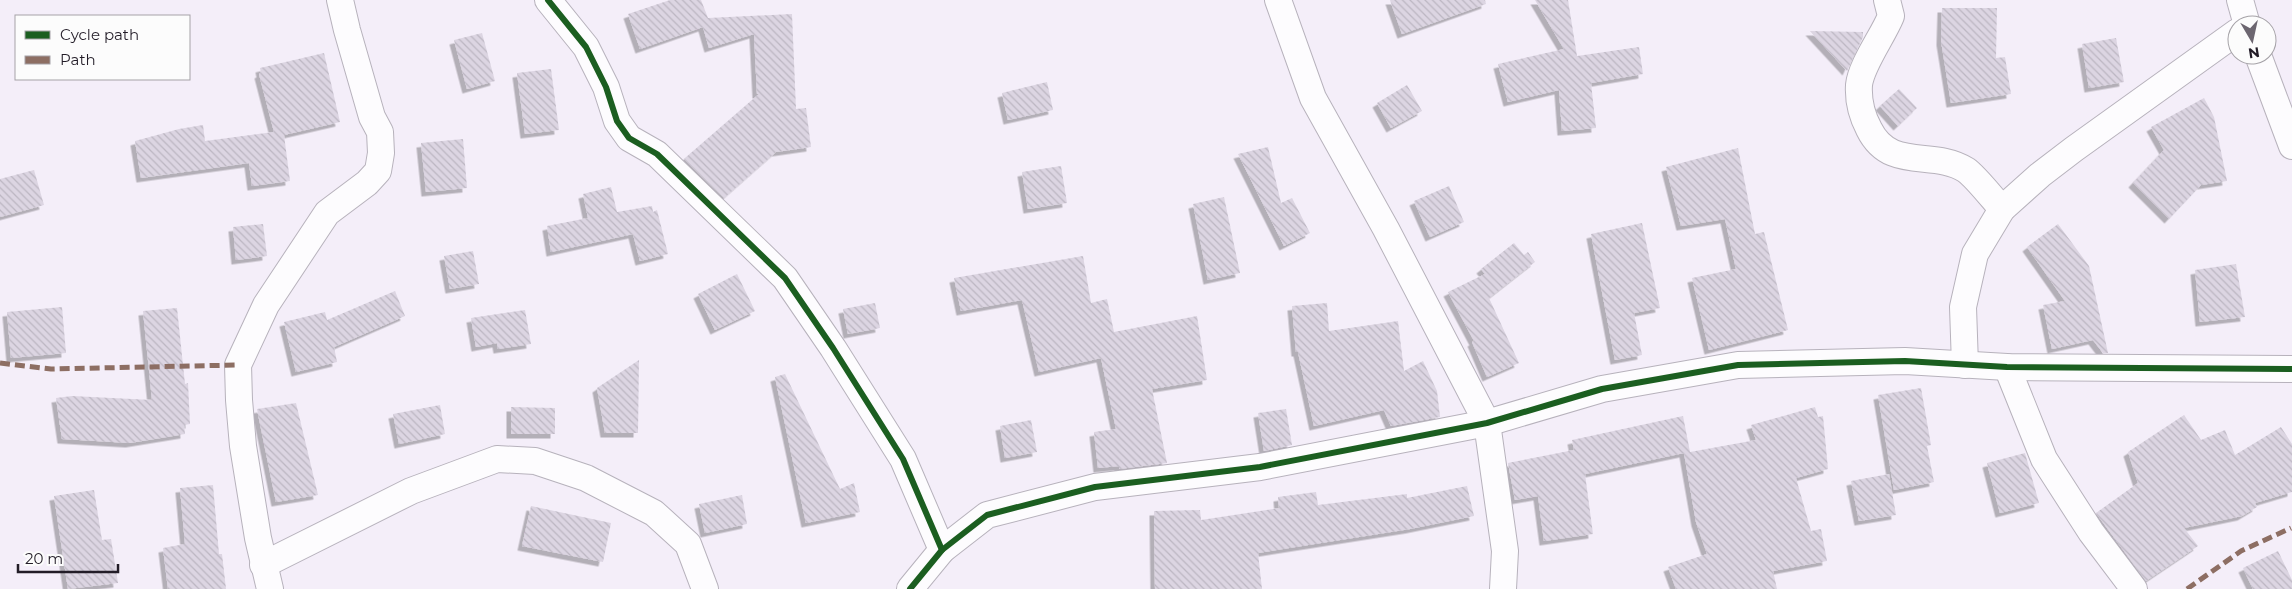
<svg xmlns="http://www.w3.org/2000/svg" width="2292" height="589" font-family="Montserrat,sans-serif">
	<defs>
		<pattern id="building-back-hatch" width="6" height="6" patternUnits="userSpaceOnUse" patternTransform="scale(1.25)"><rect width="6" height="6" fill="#dcd5e2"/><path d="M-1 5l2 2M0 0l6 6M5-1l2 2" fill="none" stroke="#bcb6c2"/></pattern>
		<filter id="shadow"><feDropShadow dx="-4.5" dy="4.5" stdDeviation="0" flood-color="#0004"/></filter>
	</defs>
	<rect width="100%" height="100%" fill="#f4eef9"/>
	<g fill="url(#building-back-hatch)" filter="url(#shadow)">
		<path d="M 670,0 L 701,0 L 708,18 L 792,14 L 796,109 L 806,108 L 811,147 L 776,152 L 724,198 L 684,159 L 759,94 L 757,94 L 754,34 L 709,48 L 703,27 L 640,49 L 628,14 Z"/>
		<path d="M 1390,0 L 1485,0 L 1486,4 L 1402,34 Z"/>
		<path d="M 1535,0 L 1568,0 L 1577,56 L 1639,47 L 1643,74 L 1591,83 L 1596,128 L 1562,131 L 1559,90 L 1508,102 L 1498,64 L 1564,49 Z"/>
		<path d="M 1942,8 L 1997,8 L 1996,58 L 2005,57 L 2011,94 L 1951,103 L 1941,41 Z"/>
		<path d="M 1810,31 L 1863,32 L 1863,37 L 1847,71 Z"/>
		<path d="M 482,33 L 495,81 L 467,89 L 454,40 Z"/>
		<path d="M 2116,38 L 2124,82 L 2089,88 L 2082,44 Z"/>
		<path d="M 324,53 L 340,122 L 284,135 L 290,181 L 252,186 L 249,163 L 141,178 L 135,141 L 179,129 L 203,125 L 205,141 L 274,132 L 259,74 L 261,73 L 260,68 Z"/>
		<path d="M 551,69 L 559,130 L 525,134 L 517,73 Z"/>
		<path d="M 1047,82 L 1053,110 L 1008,120 L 1002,93 Z"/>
		<path d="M 1407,85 L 1422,111 L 1391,128 L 1377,103 Z"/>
		<path d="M 1899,89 L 1917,108 L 1898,126 L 1880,106 Z"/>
		<path d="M 2204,98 L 2214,117 L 2227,181 L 2201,185 L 2169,219 L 2133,183 L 2164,150 L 2151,127 Z"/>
		<path d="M 463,139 L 467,188 L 426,192 L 421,143 Z"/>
		<path d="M 1268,147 L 1281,203 L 1292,198 L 1310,233 L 1284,246 L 1238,154 Z"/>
		<path d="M 1738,148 L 1755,234 L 1764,232 L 1788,330 L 1709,350 L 1692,278 L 1736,269 L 1725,219 L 1681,226 L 1666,167 Z"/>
		<path d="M 1061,166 L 1067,203 L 1028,209 L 1022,172 Z"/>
		<path d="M 34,170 L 44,205 L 0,217 L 0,179 Z"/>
		<path d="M 1449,186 L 1464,222 L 1430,237 L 1414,201 Z"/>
		<path d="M 611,187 L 617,212 L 652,206 L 653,212 L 657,210 L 668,254 L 640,261 L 633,234 L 551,252 L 547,226 L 588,218 L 583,194 Z"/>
		<path d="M 1224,197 L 1240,273 L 1208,280 L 1193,204 Z"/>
		<path d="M 1642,223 L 1660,308 L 1634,313 L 1642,355 L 1615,360 L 1591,234 Z"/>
		<path d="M 263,224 L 267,256 L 236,260 L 233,227 Z"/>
		<path d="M 2058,224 L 2089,266 L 2108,353 L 2103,353 L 2093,340 L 2052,349 L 2043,305 L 2065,301 L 2027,247 Z"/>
		<path d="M 1514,243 L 1524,255 L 1528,252 L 1535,262 L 1489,298 L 1519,363 L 1487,377 L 1472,342 L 1474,341 L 1448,292 L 1485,274 L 1481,269 Z"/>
		<path d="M 473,251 L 479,284 L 450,289 L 444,256 Z"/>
		<path d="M 1083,256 L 1091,303 L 1107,299 L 1114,332 L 1197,316 L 1207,380 L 1152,389 L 1167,463 L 1119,469 L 1119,466 L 1098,468 L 1094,432 L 1116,429 L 1101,358 L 1039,372 L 1022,300 L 961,311 L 954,278 Z"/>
		<path d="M 2236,264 L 2245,317 L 2200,322 L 2195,270 Z"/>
		<path d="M 737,274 L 755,311 L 715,330 L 698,294 Z"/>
		<path d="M 395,291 L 405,316 L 334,347 L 337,362 L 296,372 L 284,322 L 325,312 L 327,320 Z"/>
		<path d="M 875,303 L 880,328 L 848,334 L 843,309 Z"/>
		<path d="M 1327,303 L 1329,331 L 1398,321 L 1404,371 L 1423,361 L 1437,391 L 1440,417 L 1391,426 L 1384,410 L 1314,426 L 1298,352 L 1296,352 L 1292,306 Z"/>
		<path d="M 62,307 L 66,353 L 11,358 L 7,312 Z"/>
		<path d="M 177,308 L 185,384 L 188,383 L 190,424 L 184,425 L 185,434 L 130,443 L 62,439 L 56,398 L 72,396 L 152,400 L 143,311 Z"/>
		<path d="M 525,310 L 531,344 L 498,349 L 497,343 L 476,347 L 471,318 Z"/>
		<path d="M 639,360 L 638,433 L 605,433 L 597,388 Z"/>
		<path d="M 785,374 L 840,489 L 854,483 L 860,512 L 806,523 L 775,377 Z"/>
		<path d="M 1921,388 L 1931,445 L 1927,446 L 1934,482 L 1894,490 L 1878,395 Z"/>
		<path d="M 296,403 L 318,495 L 276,502 L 257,409 Z"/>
		<path d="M 440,405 L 445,434 L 399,444 L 393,414 Z"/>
		<path d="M 511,407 L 555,408 L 555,434 L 511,434 Z"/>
		<path d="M 1815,407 L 1818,417 L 1823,416 L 1828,469 L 1796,478 L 1811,531 L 1821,529 L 1827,561 L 1773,571 L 1777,589 L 1676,589 L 1668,567 L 1707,554 L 1696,522 L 1684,453 L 1585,474 L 1593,534 L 1544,541 L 1538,496 L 1515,500 L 1508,463 L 1574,450 L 1572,440 L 1683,416 L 1690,452 L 1756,440 L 1751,425 Z"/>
		<path d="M 1286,409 L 1292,445 L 1264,451 L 1258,413 Z"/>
		<path d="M 2184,415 L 2201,440 L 2225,430 L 2235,455 L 2281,427 L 2292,444 L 2292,492 L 2255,503 L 2257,507 L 2242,516 L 2184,528 L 2198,546 L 2146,581 L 2096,513 L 2138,483 L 2128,452 Z"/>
		<path d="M 1031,420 L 1037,452 L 1005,458 L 1000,426 Z"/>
		<path d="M 2025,453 L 2039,503 L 2000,513 L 1987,463 Z"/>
		<path d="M 1889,474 L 1896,515 L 1859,521 L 1851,481 Z"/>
		<path d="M 213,485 L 219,554 L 222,554 L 226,589 L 168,589 L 163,548 L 185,544 L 180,488 Z"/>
		<path d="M 1467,486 L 1474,516 L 1410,529 L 1258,553 L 1262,589 L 1155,589 L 1154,511 L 1200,510 L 1201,520 L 1279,508 L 1278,497 L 1316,492 L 1318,505 L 1407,494 L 1407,498 Z"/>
		<path d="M 94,490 L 102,540 L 111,539 L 118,583 L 68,589 L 54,496 Z"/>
		<path d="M 742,495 L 747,524 L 705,533 L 699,504 Z"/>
		<path d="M 531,506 L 611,523 L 603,562 L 522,546 Z"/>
		<path d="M 2278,551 L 2292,580 L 2292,589 L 2253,589 L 2243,568 Z"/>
	</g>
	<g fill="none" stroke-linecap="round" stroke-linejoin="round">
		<g stroke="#b7b2bc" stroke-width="28">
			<g id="minor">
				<path d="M 548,0 L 586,47 L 606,87 L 617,121 L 629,138 L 657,154 L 785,278 L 833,348 L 903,459 L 942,550"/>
				<path d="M 1278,0 L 1313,98 L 1386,229 L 1487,423 L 1505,551 L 1503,589"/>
				<path d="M 1887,0 L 1891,16 C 1883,36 1861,65 1859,85 C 1858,101 1862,116 1869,129 C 1890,172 1933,149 1966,170 C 1976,177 1993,199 2002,209"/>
				<path d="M 2240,0 L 2247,25"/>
				<path d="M 2258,55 L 2292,146"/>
				<path d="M 1965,365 L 1963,307 L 1975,254 L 2002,209 L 2040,175 L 2074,149 L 2237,32"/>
				<path d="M 2007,367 L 2044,459 L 2091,532 L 2134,589"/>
				<path d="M 263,565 L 411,491 L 497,459 L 535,461 L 586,478 L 654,513 L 688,544 L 705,589"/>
				<path d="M 270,589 L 258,538 L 243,446 L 239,400 L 238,365 L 266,305 L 327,213 L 367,183 L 378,171 L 381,153 L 380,132 L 372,117 L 347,30 L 340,0"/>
				<path d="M 910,589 L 942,550 L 987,515 L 1095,487 L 1260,467 L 1487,423 L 1602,389 L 1738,365 L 1905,361 L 2007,367 L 2292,369"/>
			</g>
		</g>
		<use href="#minor" stroke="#fdfcfe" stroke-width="26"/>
		<g stroke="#8d6e63" stroke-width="5" stroke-dasharray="10 5" stroke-linecap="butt">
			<path d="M 0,363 L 51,369 L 238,365"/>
			<path d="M 2187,589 L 2241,551 L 2291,528"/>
		</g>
		<g stroke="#fcfcfc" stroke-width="9">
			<g id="cycleway">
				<path d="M 548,0 L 586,47 L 606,87 L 617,121 L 629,138 L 657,154 L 785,278 L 833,348 L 903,459 L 942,550"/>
				<path d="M 910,589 L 942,550 L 987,515 L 1095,487 L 1260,467 L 1487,423 L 1602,389 L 1738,365 L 1905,361 L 2007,367 L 2292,369"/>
			</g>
		</g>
		<use href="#cycleway" stroke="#1b5e20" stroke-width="6"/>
	</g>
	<rect x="15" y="15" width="175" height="65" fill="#fcfcfc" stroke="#a5a2a7"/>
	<rect x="25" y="31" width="25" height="8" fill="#1b5e20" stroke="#a5a2a7"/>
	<text x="60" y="40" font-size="15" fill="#221c27">Cycle path</text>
	<rect x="25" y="56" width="25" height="8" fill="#8d6e63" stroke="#a5a2a7"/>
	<text x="60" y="65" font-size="15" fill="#221c27">Path</text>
	<g transform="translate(2252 40) rotate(171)"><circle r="24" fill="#fcfcfc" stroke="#a5a2a7"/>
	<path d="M0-4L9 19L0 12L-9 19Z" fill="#6c6670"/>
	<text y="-8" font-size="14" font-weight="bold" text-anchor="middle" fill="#221c27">N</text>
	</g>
	<path d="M18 564v8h100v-8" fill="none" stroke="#221c27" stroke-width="2.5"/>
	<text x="25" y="564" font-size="15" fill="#221c27" stroke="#fcfcfc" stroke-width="4" paint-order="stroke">20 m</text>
</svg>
